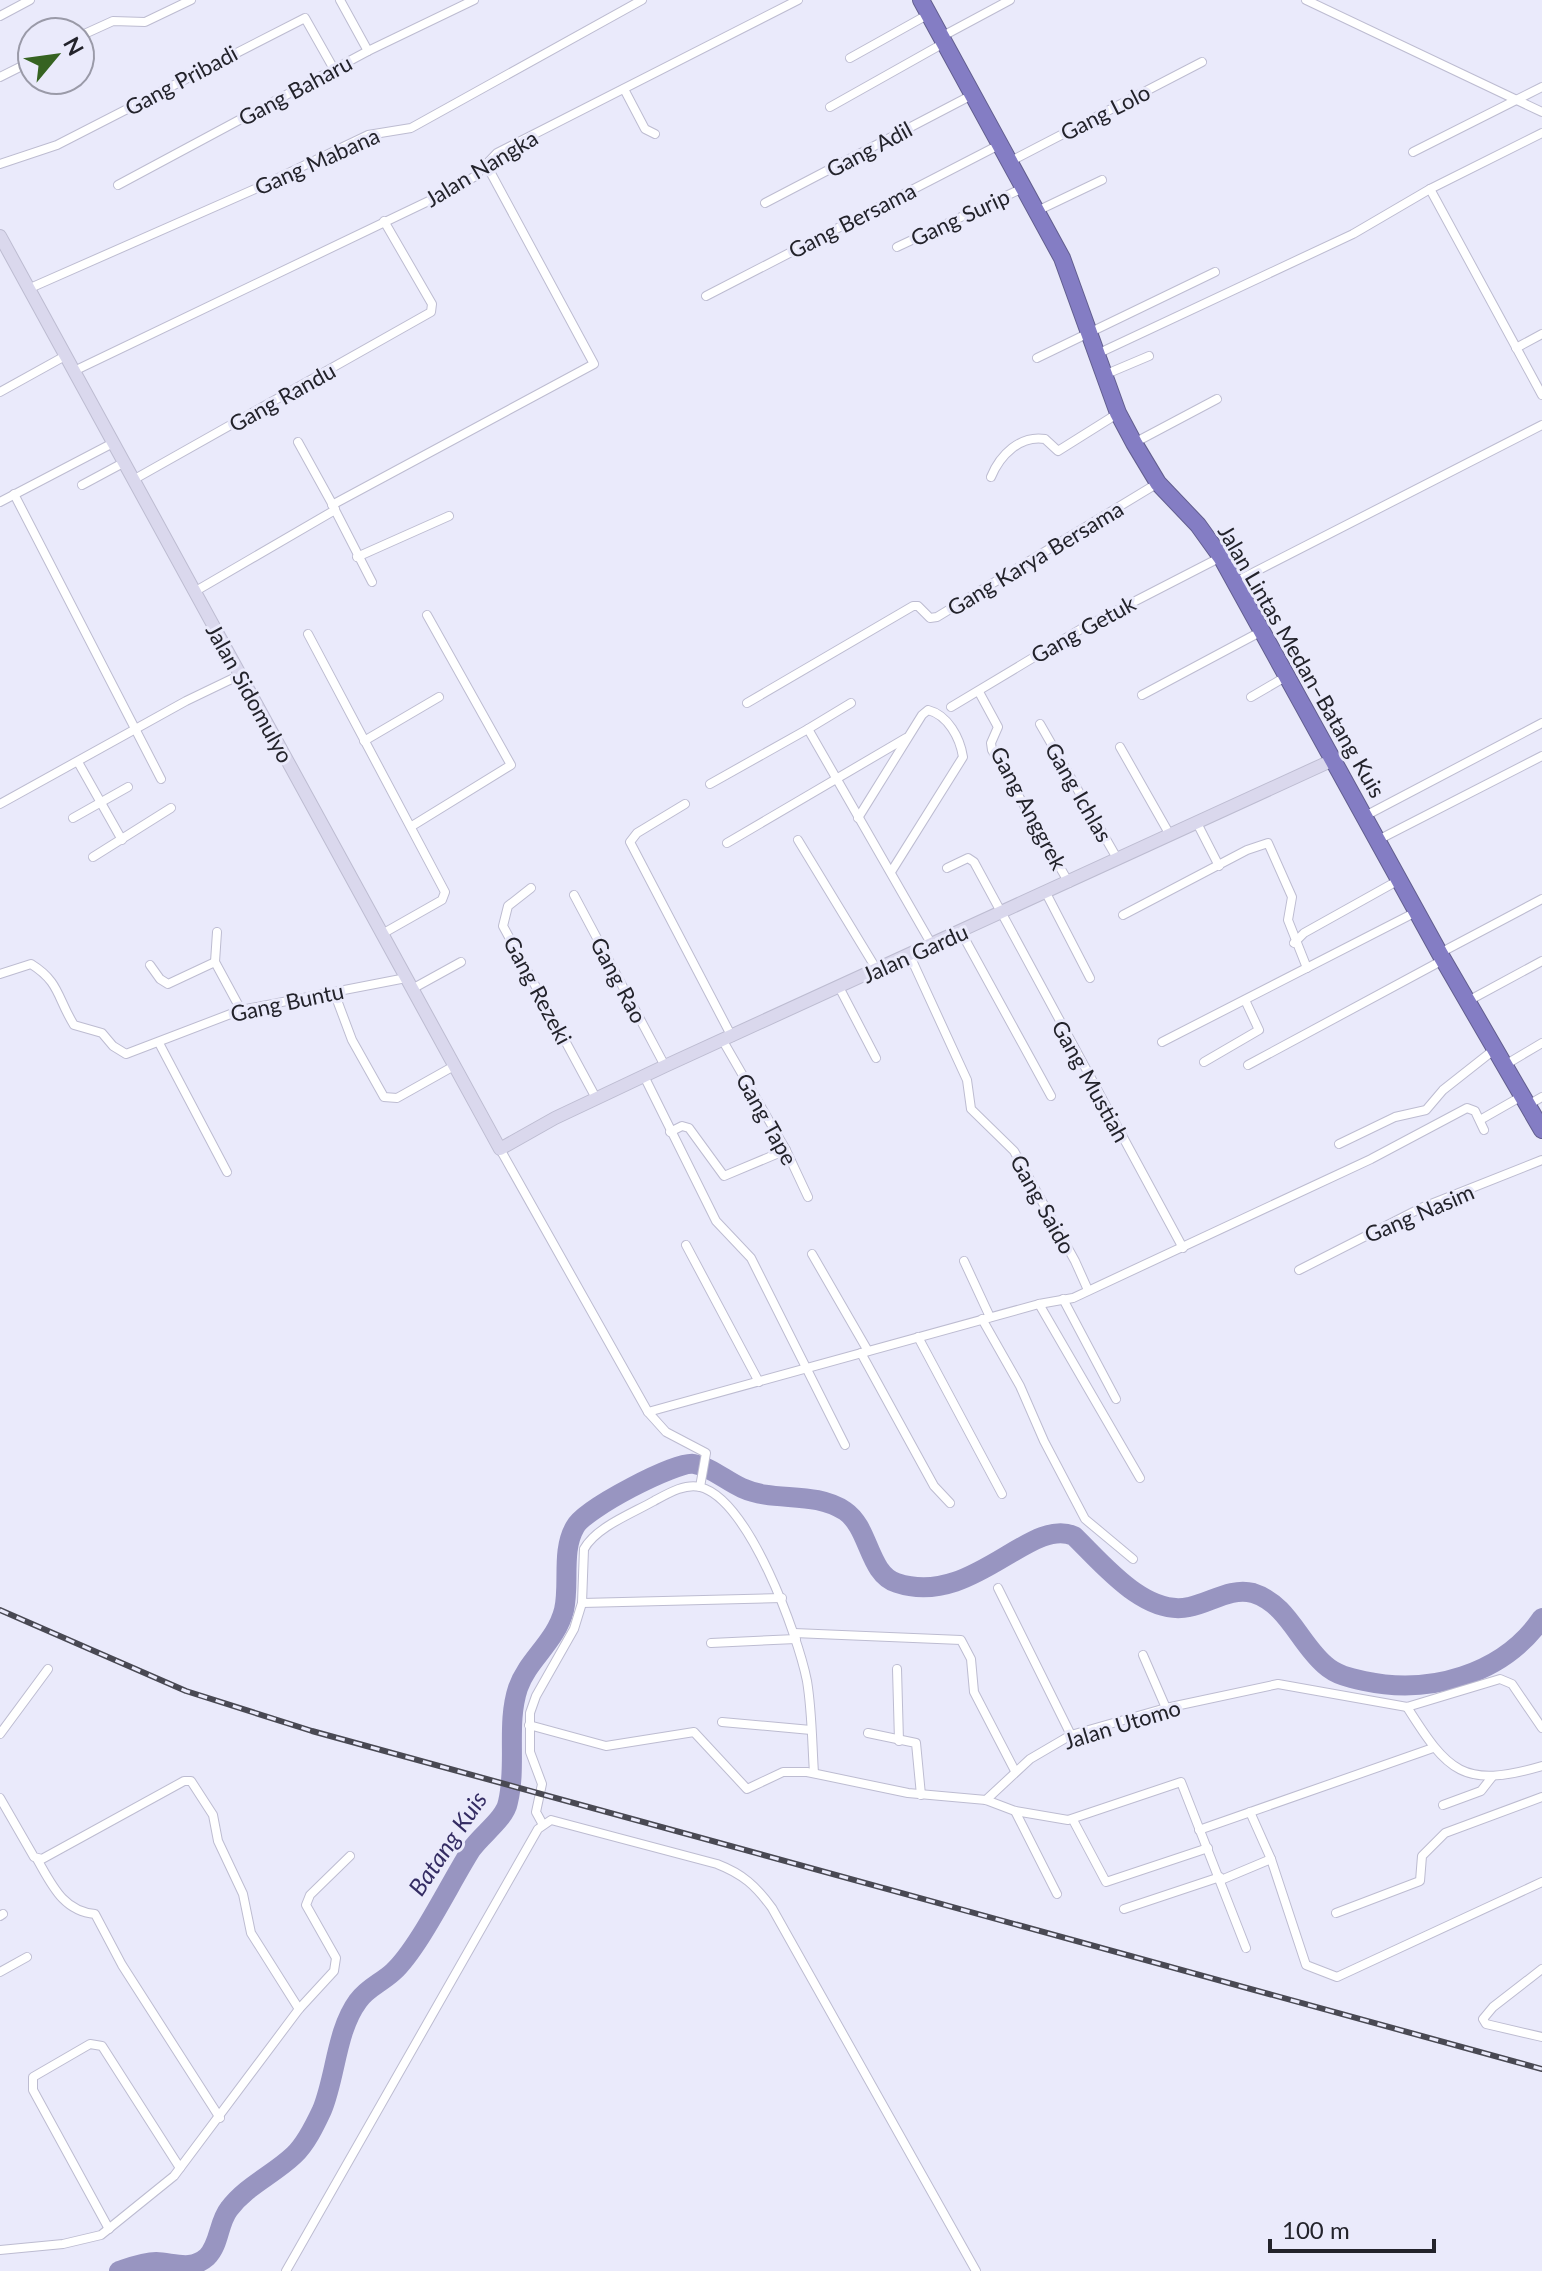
<svg xmlns="http://www.w3.org/2000/svg" width="1542" height="2271" font-family="Lato,sans-serif">
	<rect width="100%" height="100%" fill="#eaeafb"/>
	<g fill="none" stroke-linecap="round" stroke-linejoin="round">
		<path stroke="#9895c1" stroke-width="20" d="M 119,2271 C 131,2267 144,2262 156,2262 C 175,2263 191,2271 207,2257 C 220,2244 218,2223 229,2209 C 246,2186 273,2175 294,2155 C 306,2144 315,2125 322,2110 C 336,2076 336,2031 358,2001 C 367,1988 381,1983 393,1972 C 419,1948 450,1883 471,1850 C 481,1835 505,1819 508,1802 C 517,1765 506,1724 518,1688 C 528,1659 556,1642 564,1610 C 570,1584 561,1551 575,1527 C 584,1509 676,1461 694,1464 C 711,1467 726,1481 742,1488 C 775,1503 813,1490 845,1511 C 870,1528 868,1574 897,1583 C 972,1608 1030,1516 1074,1536 C 1102,1563 1145,1617 1189,1607 C 1210,1603 1231,1587 1253,1593 C 1288,1604 1299,1643 1325,1665 C 1336,1675 1350,1678 1364,1681 C 1429,1695 1503,1675 1542,1618"/>
		<g stroke="#bdbcd1" stroke-width="10">
			<g id="street">
				<path d="M 340,0 L 368,51"/>
				<path d="M 1306,0 L 1542,112"/>
				<path d="M 0,16 L 30,0"/>
				<path d="M 80,36 L 113,21 L 145,22 L 191,0"/>
				<path d="M 941,37 L 1010,0"/>
				<path d="M 850,58 L 929,14"/>
				<path d="M 0,77 L 32,61"/>
				<path d="M 624,89 L 645,129 L 655,134"/>
				<path d="M 830,107 L 944,43"/>
				<path d="M 1413,152 L 1542,87"/>
				<path d="M 1009,162 L 1202,62"/>
				<path d="M 0,164 L 57,145 L 305,18 L 335,71"/>
				<path d="M 118,185 L 368,51 L 474,0"/>
				<path d="M 1430,189 L 1542,395"/>
				<path d="M 765,203 L 972,95"/>
				<path d="M 1037,211 L 1102,180"/>
				<path d="M 897,247 L 1023,188"/>
				<path d="M 28,289 L 255,189 L 368,135 L 411,128 L 642,0"/>
				<path d="M 706,296 L 999,145"/>
				<path d="M 1516,348 L 1542,334"/>
				<path d="M 1097,354 L 1353,234 L 1430,189 L 1542,133"/>
				<path d="M 1037,358 L 1215,272"/>
				<path d="M 74,371 L 435,198 L 474,177 L 497,153 L 798,0"/>
				<path d="M 1104,375 L 1149,356"/>
				<path d="M 0,392 L 65,356"/>
				<path d="M 298,442 L 335,509"/>
				<path d="M 1134,443 L 1217,399"/>
				<path d="M 991,477 C 1000,455 1020,435 1045,439 L 1058,451 L 1117,414"/>
				<path d="M 133,480 L 431,312 L 432,304 L 384,221"/>
				<path d="M 82,485 L 123,463"/>
				<path d="M 14,494 L 161,779"/>
				<path d="M 0,502 L 113,443"/>
				<path d="M 332,505 L 594,364 L 486,164"/>
				<path d="M 357,557 L 449,516"/>
				<path d="M 1235,582 L 1542,425"/>
				<path d="M 194,592 L 335,510 L 372,582"/>
				<path d="M 308,634 L 445,892 L 442,900 L 382,934"/>
				<path d="M 979,692 L 998,727 L 991,743 L 992,750 L 1069,883"/>
				<path d="M 1142,695 L 1262,631"/>
				<path d="M 1251,697 L 1287,676"/>
				<path d="M 747,703 L 913,606 L 918,606 L 930,618 L 937,617 L 1158,483"/>
				<path d="M 851,703 L 808,729 L 932,945"/>
				<path d="M 951,707 L 1081,629 L 1221,557"/>
				<path d="M 1040,724 L 1118,860"/>
				<path d="M 364,741 L 439,697"/>
				<path d="M 1120,747 L 1170,835"/>
				<path d="M 78,762 L 122,840"/>
				<path d="M 710,784 L 808,729"/>
				<path d="M 0,804 L 186,701 L 240,675"/>
				<path d="M 685,804 L 637,833 L 630,842 L 732,1037"/>
				<path d="M 1365,816 L 1542,723"/>
				<path d="M 73,818 L 128,787"/>
				<path d="M 858,818 L 922,715 L 928,710 C 948,715 960,738 963,757 L 891,872"/>
				<path d="M 1197,823 L 1219,866"/>
				<path d="M 412,826 L 511,765 L 427,615"/>
				<path d="M 798,840 L 877,970"/>
				<path d="M 1378,840 L 1542,756"/>
				<path d="M 727,843 L 906,738"/>
				<path d="M 93,857 L 171,808"/>
				<path d="M 947,868 L 968,858 L 974,862 L 1183,1248"/>
				<path d="M 531,888 L 508,906 L 503,926 L 596,1098"/>
				<path d="M 1046,893 L 1090,978"/>
				<path d="M 574,895 L 665,1066"/>
				<path d="M 1123,915 L 1247,850 L 1268,843 L 1292,897 L 1288,920 L 1307,968"/>
				<path d="M 217,932 L 215,962 L 241,1010"/>
				<path d="M 961,932 L 1051,1096"/>
				<path d="M 1294,943 L 1304,933 L 1399,880"/>
				<path d="M 1440,953 L 1542,899"/>
				<path d="M 910,956 L 967,1080 L 971,1109 L 1014,1151 L 1075,1261 L 1088,1290"/>
				<path d="M 150,965 L 160,979 L 168,984 L 215,962"/>
				<path d="M 0,974 L 31,964 C 60,982 57,998 74,1025 L 102,1033 L 113,1046 L 126,1054 L 241,1010 L 406,978"/>
				<path d="M 839,987 L 876,1058"/>
				<path d="M 412,989 L 461,962"/>
				<path d="M 334,992 L 352,1040 L 384,1097 L 397,1098 L 454,1066"/>
				<path d="M 1468,1001 L 1542,961"/>
				<path d="M 723,1041 L 786,1150 L 808,1197"/>
				<path d="M 1162,1042 L 1416,912"/>
				<path d="M 159,1043 L 227,1172"/>
				<path d="M 1204,1062 L 1259,1030 L 1245,1000"/>
				<path d="M 1248,1065 L 1443,960"/>
				<path d="M 1505,1065 L 1542,1043"/>
				<path d="M 644,1076 L 716,1221 L 751,1258 L 845,1445"/>
				<path d="M 1528,1105 L 1542,1097"/>
				<path d="M 1480,1120 L 1522,1096"/>
				<path d="M 670,1132 L 682,1126 L 689,1128 L 724,1176 L 786,1150"/>
				<path d="M 1339,1144 L 1395,1117 L 1426,1110 L 1443,1090 L 1495,1049"/>
				<path d="M 500,1149 L 648,1412 L 666,1432 L 706,1453 L 700,1487"/>
				<path d="M 686,1245 L 759,1382"/>
				<path d="M 812,1254 L 868,1351"/>
				<path d="M 964,1261 L 990,1317"/>
				<path d="M 1299,1270 L 1421,1208 L 1542,1160"/>
				<path d="M 1063,1299 L 1116,1399"/>
				<path d="M 1039,1304 L 1140,1478"/>
				<path d="M 982,1319 L 1020,1386 L 1044,1441 L 1085,1519 L 1133,1559"/>
				<path d="M 918,1337 L 1002,1494"/>
				<path d="M 861,1353 L 934,1486 L 950,1503"/>
				<path d="M 648,1412 L 1039,1304 L 1073,1298 L 1371,1159 L 1467,1108 L 1475,1111 L 1484,1130"/>
				<path d="M 998,1588 L 1071,1735"/>
				<path d="M 582,1603 L 782,1598"/>
				<path d="M 794,1633 L 961,1640 L 971,1659 L 974,1692 L 1015,1771"/>
				<path d="M 711,1643 L 796,1639"/>
				<path d="M 1143,1655 L 1166,1708"/>
				<path d="M 897,1669 L 899,1741"/>
				<path d="M 1407,1707 C 1448,1772 1463,1789 1542,1766"/>
				<path d="M 722,1722 L 811,1730"/>
				<path d="M 529,1725 L 606,1746 L 694,1732 L 747,1789 L 783,1772 L 807,1772 L 908,1793 L 986,1800 L 1015,1811 L 1068,1820 L 1181,1782 L 1246,1948"/>
				<path d="M 868,1733 L 916,1743 L 921,1795"/>
				<path d="M 0,1734 L 48,1669"/>
				<path d="M 0,1798 L 34,1857 L 42,1859 L 184,1781 L 191,1781 L 213,1815 L 218,1841 L 243,1894 L 251,1933 L 299,2009"/>
				<path d="M 986,1800 L 1030,1759 L 1071,1735 L 1166,1708 L 1278,1684 L 1407,1707 L 1500,1679 L 1512,1684 L 1542,1728"/>
				<path d="M 1443,1805 L 1481,1791 L 1492,1777"/>
				<path d="M 1015,1811 L 1057,1894"/>
				<path d="M 1250,1812 L 1271,1859"/>
				<path d="M 1073,1820 L 1106,1882 L 1208,1848"/>
				<path d="M 542,1823 L 536,1812 L 542,1784 L 530,1752 L 530,1713 L 536,1696 L 574,1629 L 582,1603 L 584,1549 C 596,1527 633,1513 654,1501 C 667,1494 685,1483 700,1487 C 749,1499 798,1636 807,1681 C 812,1711 812,1743 814,1773"/>
				<path d="M 1199,1830 L 1433,1748"/>
				<path d="M 37,1859 C 52,1885 63,1911 95,1914 L 122,1965 L 220,2118"/>
				<path d="M 1221,1880 L 1271,1859 L 1306,1965 L 1337,1977 L 1542,1882"/>
				<path d="M 1124,1909 L 1220,1877"/>
				<path d="M 1336,1913 L 1420,1881 L 1422,1856 L 1445,1833 L 1542,1797"/>
				<path d="M 0,1916 L 3,1914"/>
				<path d="M 1542,1969 L 1493,2007 L 1483,2019 L 1486,2024 L 1542,2037"/>
				<path d="M 0,1972 L 27,1957"/>
				<path d="M 109,2229 L 33,2090 L 33,2077 L 90,2044 L 102,2046 L 180,2168"/>
				<path d="M 0,2250 L 63,2244 L 101,2235 L 174,2176 L 299,2009 L 334,1971 L 336,1958 L 306,1905 L 310,1895 L 350,1856"/>
				<path d="M 286,2271 L 538,1829 L 551,1820 L 717,1864 C 743,1874 756,1886 772,1908 L 976,2271"/>
			</g>
		</g>
		<g stroke="#bdbcd1" stroke-width="14">
			<path id="secondary" d="M 0,236 L 500,1149 L 555,1118 L 665,1066 L 1333,760"/>
		</g>
		<g stroke="#625e8e" stroke-width="18">
			<path id="highway" d="M 921,0 L 1062,258 L 1118,413 L 1134,443 L 1158,483 L 1198,525 L 1221,557 L 1440,954 L 1542,1130"/>
		</g>
		<use href="#street" stroke="#fff" stroke-width="8"/>
		<use href="#secondary" stroke="#dad8ed" stroke-width="12"/>
		<use href="#highway" stroke="#847dc4" stroke-width="16"/>
		<g stroke="#494953" stroke-width="6">
			<path id="rail" d="M 0,1610 L 186,1691 L 312,1731 L 1542,2069"/>
		</g>
		<use href="#rail" stroke="#eaeafb" stroke-width="3" stroke-dasharray="9" stroke-linecap="butt"/>
	</g>
	<g text-anchor="middle" dominant-baseline="central" stroke-width="6" stroke-linejoin="round" paint-order="stroke">
		<g font-size="22" fill="#23232b" stroke="#eaeafb">
			<text transform="translate(181 80) rotate(-28)">Gang Pribadi</text>
			<text transform="translate(295 90) rotate(-28)">Gang Baharu</text>
			<text transform="translate(1105 112) rotate(-27)">Gang Lolo</text>
			<text transform="translate(869 149) rotate(-28)">Gang Adil</text>
			<text transform="translate(317 161) rotate(-24)">Gang Mabana</text>
			<text transform="translate(481 168) rotate(-31)">Jalan Nangka</text>
			<text transform="translate(960 217) rotate(-25)">Gang Surip</text>
			<text transform="translate(852 220) rotate(-27)">Gang Bersama</text>
			<text transform="translate(282 397) rotate(-29)">Gang Randu</text>
			<text transform="translate(1035 558) rotate(-31)">Gang Karya Bersama</text>
			<text transform="translate(1083 629) rotate(-29)">Gang Getuk</text>
			<text transform="translate(1302 661) rotate(60)">Jalan Lintas Medan–Batang Kuis</text>
			<text transform="translate(250 693) rotate(61)">Jalan Sidomulyo</text>
			<text transform="translate(1079 792) rotate(60)">Gang Ichlas</text>
			<text transform="translate(1029 808) rotate(62)">Gang Anggrek</text>
			<text transform="translate(915 953) rotate(-24)">Jalan Gardu</text>
			<text transform="translate(619 980) rotate(62)">Gang Rao</text>
			<text transform="translate(538 990) rotate(62)">Gang Rezeki</text>
			<text transform="translate(287 1002) rotate(-12)">Gang Buntu</text>
			<text transform="translate(1091 1081) rotate(61)">Gang Mustiah</text>
			<text transform="translate(767 1119) rotate(61)">Gang Tape</text>
			<text transform="translate(1043 1204) rotate(61)">Gang Saido</text>
			<text transform="translate(1419 1213) rotate(-23)">Gang Nasim</text>
			<text transform="translate(1122 1724) rotate(-17)">Jalan Utomo</text>
		</g>
		<g font-size="24" font-style="italic" fill="#342c63" stroke="#eaeafb">
			<text transform="translate(447 1843) rotate(-56)">Batang Kuis</text>
		</g>
	</g>
	<g transform="translate(56 56) rotate(61)"><circle r="38" fill="#eaeafb" stroke="#9a9aa8" stroke-width="2"/>
	<path d="M0-6L14 30L0 20L-14 30Z" fill="#366321"/>
	<text y="-12" font-size="22" font-weight="bold" text-anchor="middle" fill="#23232b">N</text>
	</g>
	<path d="M1270 2239v12h164v-12" fill="none" stroke="#23232b" stroke-width="4"/>
	<text x="1282" y="2239" font-size="24" fill="#23232b" stroke="#eaeafb" stroke-width="6" paint-order="stroke">100 m</text>
</svg>
